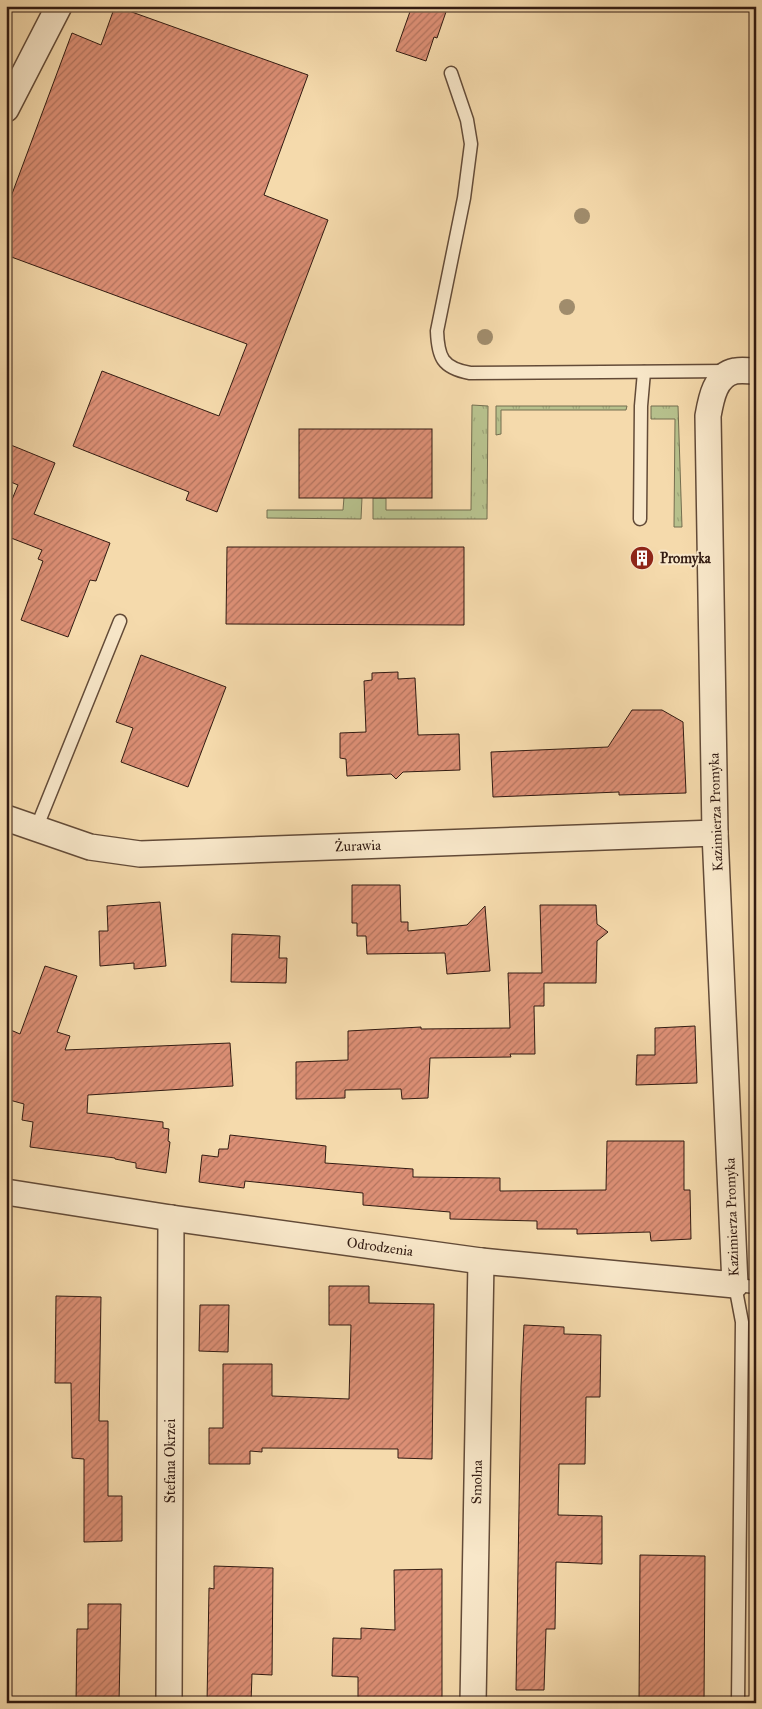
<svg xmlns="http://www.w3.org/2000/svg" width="762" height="1709" font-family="'IM FELL Great Primer',serif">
	<defs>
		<pattern id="grass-tufts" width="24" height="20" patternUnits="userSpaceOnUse" patternTransform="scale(1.25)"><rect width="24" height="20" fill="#b7c18d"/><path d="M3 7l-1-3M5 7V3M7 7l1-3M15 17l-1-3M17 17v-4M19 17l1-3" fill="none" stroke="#9ea579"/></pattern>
		<pattern id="building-hatch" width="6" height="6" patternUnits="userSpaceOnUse" patternTransform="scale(1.25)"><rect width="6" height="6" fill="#dc8f75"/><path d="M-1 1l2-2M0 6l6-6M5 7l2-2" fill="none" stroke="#b3745f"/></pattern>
	</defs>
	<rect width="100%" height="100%" fill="#f5daac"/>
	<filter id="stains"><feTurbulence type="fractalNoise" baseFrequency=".004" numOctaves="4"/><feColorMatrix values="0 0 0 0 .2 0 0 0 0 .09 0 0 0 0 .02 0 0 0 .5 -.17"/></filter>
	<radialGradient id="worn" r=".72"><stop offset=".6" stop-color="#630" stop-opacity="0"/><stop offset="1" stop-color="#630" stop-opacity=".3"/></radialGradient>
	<g fill="url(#grass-tufts)" stroke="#746e50">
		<path d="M 472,405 L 488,406 L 487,519 L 373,519 L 373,498 L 386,498 L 386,510 L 471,510 Z"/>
		<path d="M 496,406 L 627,406 L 626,410 L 501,410 L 501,434 L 496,435 Z"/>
		<path d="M 651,406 L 678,406 L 682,527 L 674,527 L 675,419 L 651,419 Z"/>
		<path d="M 344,497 L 362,498 L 361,519 L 267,518 L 267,510 L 343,510 Z"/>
	</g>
	<g fill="url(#building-hatch)" stroke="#321b12">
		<path d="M 115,6 L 308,75 L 264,195 L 328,220 L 217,512 L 186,500 L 189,492 L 73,446 L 102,371 L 219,416 L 247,344 L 6,255 L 6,210 L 72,33 L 101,45 Z"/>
		<path d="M 412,6 L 448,6 L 437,38 L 434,37 L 426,61 L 396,51 Z"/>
		<rect x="299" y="429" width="133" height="69"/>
		<path d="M 6,443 L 55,463 L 34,514 L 110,543 L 96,581 L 90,580 L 68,637 L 21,620 L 43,561 L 38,559 L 42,550 L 6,536 L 6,514 L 18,485 L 6,480 Z"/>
		<path d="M 227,547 L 464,547 L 464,625 L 226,624 Z"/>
		<path d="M 141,655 L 226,687 L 188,787 L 121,762 L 133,728 L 116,722 Z"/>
		<path d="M 398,672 L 398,679 L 415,678 L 418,735 L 459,734 L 460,770 L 403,772 L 396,779 L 391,774 L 347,776 L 346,759 L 340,758 L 340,733 L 366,732 L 364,681 L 372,680 L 372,673 Z"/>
		<path d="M 632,710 L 662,710 L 683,722 L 686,793 L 619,795 L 619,792 L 493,797 L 491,752 L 608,747 Z"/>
		<path d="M 352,885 L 400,885 L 401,922 L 408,922 L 408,931 L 467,925 L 485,906 L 490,971 L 447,974 L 445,953 L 367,954 L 366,936 L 357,936 L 357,923 L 352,923 Z"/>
		<path d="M 160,902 L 166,966 L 134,969 L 134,963 L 100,966 L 99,931 L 108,931 L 107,906 Z"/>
		<path d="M 540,905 L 596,905 L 597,924 L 608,932 L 597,941 L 596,983 L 544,983 L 544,1006 L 534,1006 L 535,1054 L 510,1054 L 511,1057 L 430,1058 L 428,1098 L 402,1099 L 401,1089 L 345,1090 L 345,1098 L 296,1099 L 296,1062 L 348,1060 L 348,1031 L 421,1027 L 421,1029 L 510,1028 L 508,973 L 542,973 Z"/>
		<path d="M 232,934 L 280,936 L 279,958 L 287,958 L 286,983 L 231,982 Z"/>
		<path d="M 45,966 L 77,976 L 57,1032 L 70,1036 L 65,1050 L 230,1043 L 233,1086 L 88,1095 L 87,1113 L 163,1122 L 163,1128 L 169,1129 L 168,1141 L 170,1142 L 166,1173 L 136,1168 L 136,1163 L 115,1159 L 115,1158 L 30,1147 L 33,1122 L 22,1120 L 24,1104 L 6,1099 L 6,1028 L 20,1034 Z"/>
		<path d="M 695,1026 L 697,1083 L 636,1085 L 637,1055 L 655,1055 L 655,1028 Z"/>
		<path d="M 230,1135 L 326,1146 L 325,1163 L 413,1169 L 413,1177 L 500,1178 L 500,1191 L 606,1190 L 607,1141 L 684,1141 L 684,1190 L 690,1190 L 691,1239 L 651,1241 L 650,1232 L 577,1234 L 577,1229 L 537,1229 L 537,1221 L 450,1219 L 450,1212 L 363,1205 L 363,1193 L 245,1181 L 244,1188 L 199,1182 L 202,1155 L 218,1157 L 219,1149 L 228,1149 Z"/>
		<path d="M 329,1286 L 369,1286 L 369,1303 L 434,1304 L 432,1459 L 398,1458 L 398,1449 L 262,1448 L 262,1452 L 250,1451 L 250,1464 L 209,1464 L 209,1428 L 223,1428 L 223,1364 L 272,1364 L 272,1396 L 349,1399 L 351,1325 L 329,1325 Z"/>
		<path d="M 56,1296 L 101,1297 L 99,1421 L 108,1421 L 108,1496 L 122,1496 L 122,1541 L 84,1542 L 84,1459 L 72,1458 L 71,1383 L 55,1383 Z"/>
		<path d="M 200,1305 L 229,1305 L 228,1352 L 199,1351 Z"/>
		<path d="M 524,1325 L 564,1327 L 564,1334 L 601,1335 L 600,1397 L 586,1397 L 585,1464 L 559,1464 L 558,1515 L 602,1516 L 602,1564 L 556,1562 L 555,1629 L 546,1629 L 544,1690 L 516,1690 L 521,1386 Z"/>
		<path d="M 640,1555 L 705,1556 L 704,1703 L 639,1703 Z"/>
		<path d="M 214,1566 L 273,1568 L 272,1675 L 252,1674 L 251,1703 L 207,1703 L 209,1588 L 214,1589 Z"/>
		<path d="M 442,1569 L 442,1703 L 358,1703 L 358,1677 L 332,1676 L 333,1638 L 361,1639 L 361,1628 L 395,1630 L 394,1570 Z"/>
		<path d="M 88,1604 L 121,1604 L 119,1703 L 76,1703 L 77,1629 L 88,1629 Z"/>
	</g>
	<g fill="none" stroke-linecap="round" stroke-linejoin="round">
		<g stroke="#634b38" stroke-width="15">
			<g id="service">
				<path d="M 451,73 L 467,120 L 471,144 L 464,198 L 437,331 C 438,357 442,368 470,373 L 729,371"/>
				<path d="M 640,519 L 641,406 L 644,372"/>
				<path d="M 36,829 L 120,621"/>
				<path d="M 738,1703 L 742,1322 L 735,1285 L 756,1287"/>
			</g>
		</g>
		<g stroke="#634b38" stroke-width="28">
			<g id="minor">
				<path d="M 6,109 L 59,6"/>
				<path d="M 6,818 L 90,847 L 140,854 L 715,833"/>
				<path d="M 6,1192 L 171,1218 L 481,1261 L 735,1285 L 715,833 L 708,416 C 711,399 715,375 735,371 C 742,370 749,371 756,371"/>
				<path d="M 169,1703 L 171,1218"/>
				<path d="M 473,1703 L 481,1261"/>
			</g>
		</g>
		<use href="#service" stroke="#f8e7c9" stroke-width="12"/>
		<use href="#minor" stroke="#f8e7c9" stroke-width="25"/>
	</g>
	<g fill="#a08c6c">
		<circle cx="582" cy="216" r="8"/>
		<circle cx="567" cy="307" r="8"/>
		<circle cx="485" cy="337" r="8"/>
	</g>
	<defs>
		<g id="building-disc" transform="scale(1.25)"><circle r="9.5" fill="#8f2418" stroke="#f8e7c9"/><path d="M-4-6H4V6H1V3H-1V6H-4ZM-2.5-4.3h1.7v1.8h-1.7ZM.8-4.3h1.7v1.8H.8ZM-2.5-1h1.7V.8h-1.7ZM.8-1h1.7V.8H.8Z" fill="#fff"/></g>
	</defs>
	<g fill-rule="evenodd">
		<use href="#building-disc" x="642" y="558"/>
	</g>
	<g text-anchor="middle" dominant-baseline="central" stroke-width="4" stroke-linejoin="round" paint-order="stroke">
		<g font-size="14" font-weight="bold" fill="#321b12" stroke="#f8e7c9" text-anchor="start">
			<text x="660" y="558">Promyka</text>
		</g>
		<g font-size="14" fill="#321b12" stroke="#f8e7c9">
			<text transform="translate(716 812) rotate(-92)">Kazimierza Promyka</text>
			<text transform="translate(358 846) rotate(-2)">Żurawia</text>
			<text transform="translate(732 1217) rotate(-92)">Kazimierza Promyka</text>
			<text transform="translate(380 1247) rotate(8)">Odrodzenia</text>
			<text transform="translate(170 1461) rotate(-90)">Stefana Okrzei</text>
			<text transform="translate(477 1482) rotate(-89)">Smolna</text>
		</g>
	</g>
	<rect width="762" height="1709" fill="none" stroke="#f5daac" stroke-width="25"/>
	<rect x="8" y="8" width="747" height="1694" fill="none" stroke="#321b12" stroke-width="2.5"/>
	<rect x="12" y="12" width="737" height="1684" fill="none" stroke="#321b12"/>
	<rect width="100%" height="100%" filter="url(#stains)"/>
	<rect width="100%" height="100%" fill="url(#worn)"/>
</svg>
